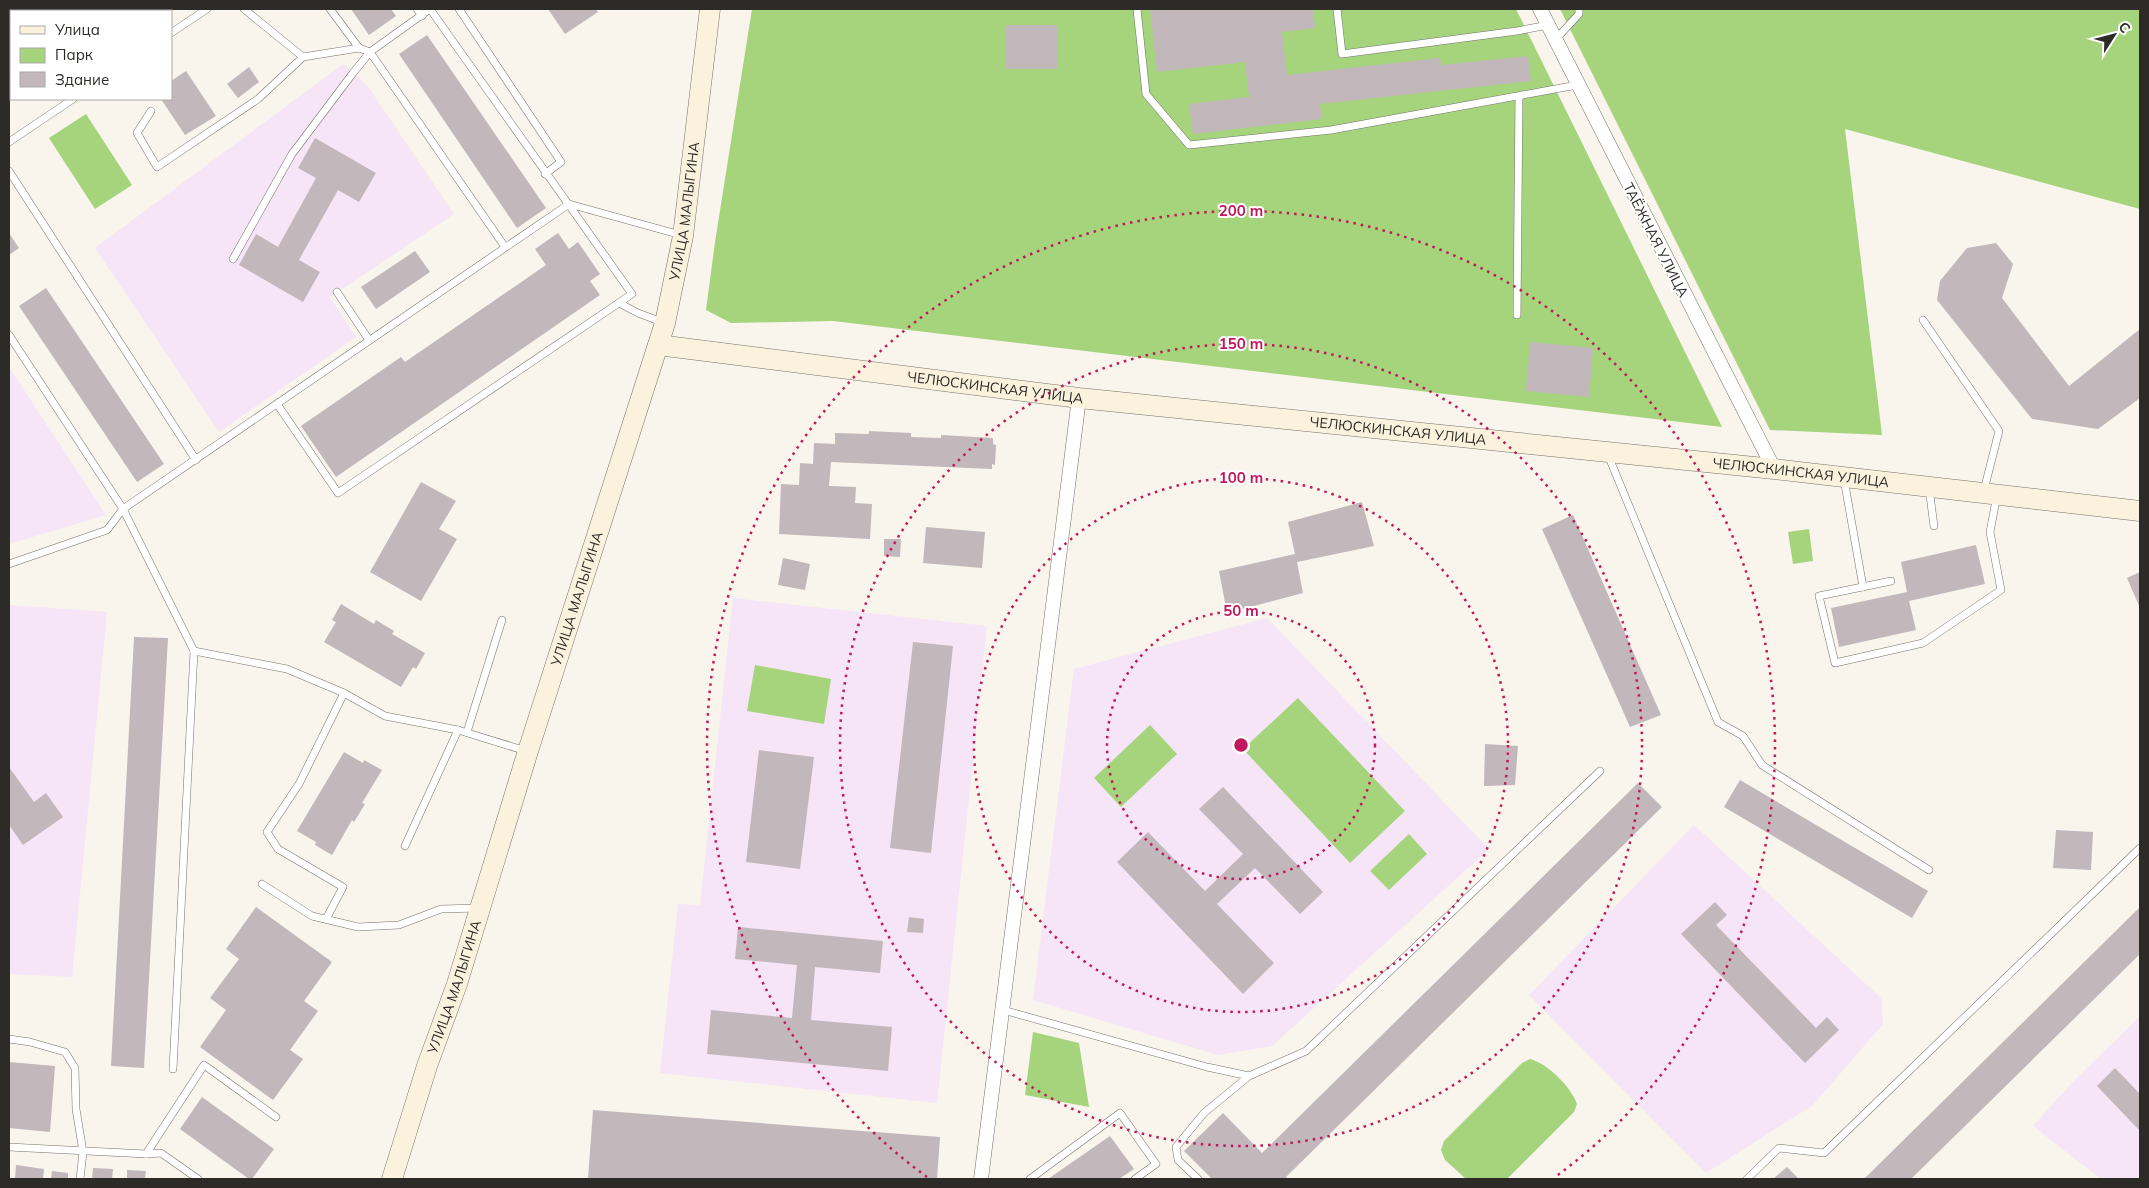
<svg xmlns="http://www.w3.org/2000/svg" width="2149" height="1188" font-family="Mulish,sans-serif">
	<rect width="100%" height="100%" fill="#f9f4ec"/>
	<g fill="#f6e5f6">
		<path d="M 343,64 L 367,85 L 454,214 L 330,297 L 356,337 L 219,432 L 95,248 Z"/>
		<path d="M 9,367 L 106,515 L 9,544 Z"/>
		<path d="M 733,598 L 987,626 L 937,1103 L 660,1073 L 678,904 L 700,905 Z"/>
		<path d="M 9,605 L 107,612 L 72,977 L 9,974 Z"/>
		<path d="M 1267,618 L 1489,849 L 1272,1046 L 1218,1055 L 1033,1000 L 1074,669 Z"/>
		<path d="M 1694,825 L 1881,998 L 1883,1024 L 1813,1105 L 1706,1173 L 1529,995 Z"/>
		<path d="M 2140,1016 L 2140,1179 L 2101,1179 L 2033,1126 L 2070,1085 Z"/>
	</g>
	<g fill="#a5d47d">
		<path d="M 752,9 L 1516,9 L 1722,427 L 833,321 L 731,323 L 706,310 L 715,242 Z"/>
		<path d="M 1560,9 L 2140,9 L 2140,209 L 1845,129 L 1882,435 L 1770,430 Z"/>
		<path d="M 86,114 L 132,185 L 95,209 L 49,138 Z"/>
		<path d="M 1809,529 L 1813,561 L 1793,564 L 1788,532 Z"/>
		<path d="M 755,665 L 831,679 L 824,724 L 747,711 Z"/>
		<path d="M 1298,698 L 1405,811 L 1350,863 L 1243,749 Z"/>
		<path d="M 1150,725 L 1177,754 L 1121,807 L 1094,778 Z"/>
		<path d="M 1409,834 L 1427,854 L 1389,890 L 1370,871 Z"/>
		<path d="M 1033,1032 L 1079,1043 L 1089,1107 L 1025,1095 Z"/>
		<path d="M 1530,1059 C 1547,1063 1571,1087 1577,1104 L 1574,1112 L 1507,1179 L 1466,1179 L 1445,1160 L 1441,1150 L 1444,1141 L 1522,1063 Z"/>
	</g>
	<g fill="#c2b7bb">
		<path d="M 82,9 L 145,9 L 141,11 L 78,11 Z"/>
		<path d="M 351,9 L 391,9 L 396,16 L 369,35 Z"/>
		<path d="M 548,9 L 596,9 L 598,12 L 565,34 Z"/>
		<path d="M 1150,9 L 1313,9 L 1315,28 L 1282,32 L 1287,75 L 1440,58 L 1441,65 L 1528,56 L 1531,81 L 1320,104 L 1322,119 L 1193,134 L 1189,104 L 1249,97 L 1245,62 L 1157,72 Z"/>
		<path d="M 1006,25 L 1058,25 L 1058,69 L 1005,69 Z"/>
		<path d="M 427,35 L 546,208 L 517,228 L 399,54 Z"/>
		<path d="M 11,56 L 11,97 L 9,99 L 9,57 Z"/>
		<path d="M 249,67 L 259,82 L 238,98 L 227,84 Z"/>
		<path d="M 186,71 L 216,116 L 185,135 L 161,99 L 171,99 L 171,81 Z"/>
		<path d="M 315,138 L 376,173 L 359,202 L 338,190 L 299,260 L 320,272 L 303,302 L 239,265 L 256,234 L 278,247 L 316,178 L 298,168 Z"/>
		<path d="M 9,233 L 19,248 L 9,255 Z"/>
		<path d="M 558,233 L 569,249 L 578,242 L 600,274 L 590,281 L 600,295 L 336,477 L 301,426 L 401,357 L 405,362 L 546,265 L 535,249 Z"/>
		<path d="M 1996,243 L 2013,264 L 2002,298 L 2069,386 L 2140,329 L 2140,398 L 2098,429 L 2032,419 L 1937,300 L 1940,281 L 1967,248 Z"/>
		<path d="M 415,251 L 430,272 L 376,309 L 361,287 Z"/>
		<path d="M 46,288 L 164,464 L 137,482 L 19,306 Z"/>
		<path d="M 1530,342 L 1593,348 L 1589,397 L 1526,391 Z"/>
		<path d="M 869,431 L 911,433 L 911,437 L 941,438 L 941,435 L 993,438 L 993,444 L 996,445 L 995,465 L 992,464 L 992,469 L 831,462 L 829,486 L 856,487 L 855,503 L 872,504 L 870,539 L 779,534 L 781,484 L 799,485 L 800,463 L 813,464 L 814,443 L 835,444 L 835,433 L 869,434 Z"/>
		<path d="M 421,482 L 456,501 L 439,529 L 457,539 L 421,601 L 370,572 Z"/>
		<path d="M 1362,502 L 1374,546 L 1297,562 L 1303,593 L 1227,613 L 1219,571 L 1295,554 L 1288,522 Z"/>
		<path d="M 1573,515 L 1661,715 L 1630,727 L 1542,529 Z"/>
		<path d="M 926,527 L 985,532 L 982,568 L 923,563 Z"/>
		<path d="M 884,539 L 901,539 L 900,557 L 884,556 Z"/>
		<path d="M 1976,545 L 1985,584 L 1909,601 L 1916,630 L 1839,647 L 1831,608 L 1907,592 L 1901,562 Z"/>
		<path d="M 783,558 L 810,564 L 805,590 L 778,585 Z"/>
		<path d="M 2140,572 L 2140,608 L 2127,578 Z"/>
		<path d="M 341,604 L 374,624 L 376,620 L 394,631 L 392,634 L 425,653 L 416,669 L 413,667 L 401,687 L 324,642 L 336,622 L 332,620 Z"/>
		<path d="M 134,637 L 168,638 L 144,1068 L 111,1066 Z"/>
		<path d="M 913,642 L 953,646 L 931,853 L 890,848 Z"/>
		<path d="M 1485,744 L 1518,746 L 1515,785 L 1484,786 Z"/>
		<path d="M 759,750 L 814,757 L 800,869 L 746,862 Z"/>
		<path d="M 344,752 L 363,763 L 364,760 L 382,770 L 362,803 L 365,804 L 354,822 L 352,820 L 332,855 L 315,845 L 316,842 L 297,831 Z"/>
		<path d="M 9,767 L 34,802 L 46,793 L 63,817 L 23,845 L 9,825 Z"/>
		<path d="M 1740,780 L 1928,891 L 1912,918 L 1724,807 Z"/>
		<path d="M 1638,783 L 1662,807 L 1286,1177 L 1288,1179 L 1212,1179 L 1184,1151 L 1223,1113 L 1262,1153 Z"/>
		<path d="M 1223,787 L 1323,892 L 1300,914 L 1255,868 L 1217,904 L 1274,963 L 1243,994 L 1117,862 L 1148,832 L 1205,891 L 1243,854 L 1199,809 Z"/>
		<path d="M 2056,830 L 2093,832 L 2091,870 L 2053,868 Z"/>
		<path d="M 1715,902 L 1727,915 L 1716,925 L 1816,1028 L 1827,1017 L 1839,1030 L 1805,1063 L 1681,934 Z"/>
		<path d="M 256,907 L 332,962 L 304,1001 L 318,1011 L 290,1050 L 303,1059 L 273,1100 L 200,1047 L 226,1010 L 210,998 L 239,959 L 226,949 Z"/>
		<path d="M 2140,907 L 2140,954 L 1911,1179 L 1864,1179 Z"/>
		<path d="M 909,917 L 924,919 L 923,933 L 907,932 Z"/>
		<path d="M 738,927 L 883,941 L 880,973 L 815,967 L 811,1020 L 892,1027 L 888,1071 L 707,1054 L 711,1010 L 792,1018 L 797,965 L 735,959 Z"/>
		<path d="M 9,1062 L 55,1066 L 50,1132 L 9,1128 Z"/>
		<path d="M 2115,1068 L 2140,1094 L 2140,1131 L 2097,1086 Z"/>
		<path d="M 202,1097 L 274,1149 L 252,1179 L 249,1179 L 180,1129 Z"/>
		<path d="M 593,1110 L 940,1137 L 937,1179 L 588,1179 Z"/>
		<path d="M 1110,1136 L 1134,1169 L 1119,1179 L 1048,1179 Z"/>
		<path d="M 16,1165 L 44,1169 L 43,1179 L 15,1179 Z"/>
		<path d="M 1787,1167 L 1799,1179 L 1773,1179 Z"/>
		<path d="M 93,1168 L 113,1169 L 112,1179 L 92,1179 Z"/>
		<path d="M 127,1170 L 146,1171 L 145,1179 L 127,1179 Z"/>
		<path d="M 52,1171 L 68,1173 L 68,1179 L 51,1179 Z"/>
	</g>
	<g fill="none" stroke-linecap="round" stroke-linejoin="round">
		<g stroke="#76726b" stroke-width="8">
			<g id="lane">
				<path d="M 244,9 L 303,57 L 359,48"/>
				<path d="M 330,9 L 359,48 L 370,52 L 505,247"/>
				<path d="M 417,9 L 422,16"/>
				<path d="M 459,9 L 561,162 L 545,174"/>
				<path d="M 1137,9 L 1146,94 L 1189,145 L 1331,130 L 1577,85"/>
				<path d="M 1337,9 L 1342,54 L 1517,31 L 1548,25"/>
				<path d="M 171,33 L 207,9"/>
				<path d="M 1555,40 L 1579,14 L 1579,9"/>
				<path d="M 151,111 L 137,133 L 157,167 L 258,99 L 303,57"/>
				<path d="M 9,142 L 73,99"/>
				<path d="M 9,171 L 196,460"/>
				<path d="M 569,204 L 681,235"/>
				<path d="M 233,259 L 292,154 L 353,73 L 370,52 L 430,9"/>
				<path d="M 337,292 L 369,340"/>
				<path d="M 619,303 L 638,313 L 662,322"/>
				<path d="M 1517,315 L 1519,97"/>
				<path d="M 1923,320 L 1999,431 L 1984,490"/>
				<path d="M 9,335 L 123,509 L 194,651 L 173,1069"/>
				<path d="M 277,404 L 338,493 L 632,294 L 430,9"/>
				<path d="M 1608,455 L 1718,722 L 1743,736 L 1762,765 L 1929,870"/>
				<path d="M 1844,479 L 1863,587"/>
				<path d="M 1929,488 L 1934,526"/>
				<path d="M 9,564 L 107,530 L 123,509 L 569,204"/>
				<path d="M 1891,581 L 1819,596 L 1835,663 L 1923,643 L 2001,590 L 1990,532 L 1997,495"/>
				<path d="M 194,651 L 287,669 L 344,693 L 385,716 L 458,730 L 526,751"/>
				<path d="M 467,732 L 502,620"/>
				<path d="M 405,846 L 458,730"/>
				<path d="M 262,884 L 312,916 L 358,927 L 399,925 L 441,909 L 478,908"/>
				<path d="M 326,919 L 343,887 L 278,849 L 267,832 L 299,784 L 344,693"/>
				<path d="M 1003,1010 L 1207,1067 L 1249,1076 L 1306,1051 L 1600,771"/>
				<path d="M 9,1039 L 30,1042 L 65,1052 L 75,1068 L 76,1109 L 83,1152 L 80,1179"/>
				<path d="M 9,1147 L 146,1154 L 204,1065 L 276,1117"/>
				<path d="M 146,1154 L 161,1153 L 198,1179"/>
				<path d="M 1030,1179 L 1120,1113 L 1156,1164 L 1135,1179"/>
				<path d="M 1198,1179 L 1178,1160 L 1176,1147 L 1204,1113 L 1249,1076"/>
				<path d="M 1747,1179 L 1779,1148 L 1824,1153 L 2140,848"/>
			</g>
		</g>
		<g stroke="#76726b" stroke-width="15">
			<g id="street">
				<path d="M 1540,9 L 1774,469"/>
				<path d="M 981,1179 L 1079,398"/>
			</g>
		</g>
		<g stroke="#76726b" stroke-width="21">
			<g id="secondary">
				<path d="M 12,11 L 15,9"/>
				<path id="s1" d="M 658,345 L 1079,398 L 1774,469 L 2140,511"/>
				<path id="s2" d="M 392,1179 L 427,1066 L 457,984 L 528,751 L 665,323 L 683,236 L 710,9"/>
			</g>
		</g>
		<use href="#lane" stroke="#fff" stroke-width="7"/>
		<use href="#street" stroke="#fff" stroke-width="14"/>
		<use href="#secondary" stroke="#faf2dd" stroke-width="20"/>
	</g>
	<g fill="none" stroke="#c2185b" stroke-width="2.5" stroke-dasharray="2.5 5">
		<circle cx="1241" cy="745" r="134"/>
		<circle cx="1241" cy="745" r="267"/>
		<circle cx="1241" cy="745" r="401"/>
		<path d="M927 1177A534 534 0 1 1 1555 1177"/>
	</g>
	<g text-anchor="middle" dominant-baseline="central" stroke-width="4" stroke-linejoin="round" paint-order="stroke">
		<g font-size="14" fill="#2c2b27" stroke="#fff">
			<text stroke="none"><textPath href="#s2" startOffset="1012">УЛИЦА МАЛЫГИНА</textPath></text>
			<text transform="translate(1656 240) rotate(63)">ТАЁЖНАЯ УЛИЦА</text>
			<text stroke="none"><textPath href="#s1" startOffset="340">ЧЕЛЮСКИНСКАЯ УЛИЦА</textPath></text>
			<text stroke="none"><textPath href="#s1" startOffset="745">ЧЕЛЮСКИНСКАЯ УЛИЦА</textPath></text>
			<text stroke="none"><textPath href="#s1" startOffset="1150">ЧЕЛЮСКИНСКАЯ УЛИЦА</textPath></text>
			<text stroke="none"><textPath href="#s2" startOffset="609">УЛИЦА МАЛЫГИНА</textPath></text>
			<text stroke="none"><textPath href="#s2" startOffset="202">УЛИЦА МАЛЫГИНА</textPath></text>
		</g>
	</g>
	<circle cx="1241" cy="745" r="8" fill="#c2185b" stroke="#fff" stroke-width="2.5"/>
	<g font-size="15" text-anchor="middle" font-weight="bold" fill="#c2185b" stroke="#fff" stroke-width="4" stroke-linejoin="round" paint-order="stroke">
		<text x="1241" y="216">200 m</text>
		<text x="1241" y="349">150 m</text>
		<text x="1241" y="483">100 m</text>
		<text x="1241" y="616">50 m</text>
	</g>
	<rect width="2149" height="1188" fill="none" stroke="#2c2b27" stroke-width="20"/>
	<rect x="10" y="10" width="162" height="90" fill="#ffffff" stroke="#abaaa9"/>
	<rect x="20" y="26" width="25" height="8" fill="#faf2dd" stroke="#abaaa9"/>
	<text x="55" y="35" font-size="15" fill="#2c2b27">Улица</text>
	<rect x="20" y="48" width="25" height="15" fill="#a5d47d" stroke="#abaaa9"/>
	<text x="55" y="60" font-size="15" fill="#2c2b27">Парк</text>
	<rect x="20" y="72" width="25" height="15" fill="#c2b7bb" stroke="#abaaa9"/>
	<text x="55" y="85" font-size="15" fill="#2c2b27">Здание</text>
	<g transform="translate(2114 35) rotate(54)" stroke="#ffffff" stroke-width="4" paint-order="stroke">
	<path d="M0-4L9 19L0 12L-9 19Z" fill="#2c2b27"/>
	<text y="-8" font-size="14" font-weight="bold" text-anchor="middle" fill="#2c2b27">С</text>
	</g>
</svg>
